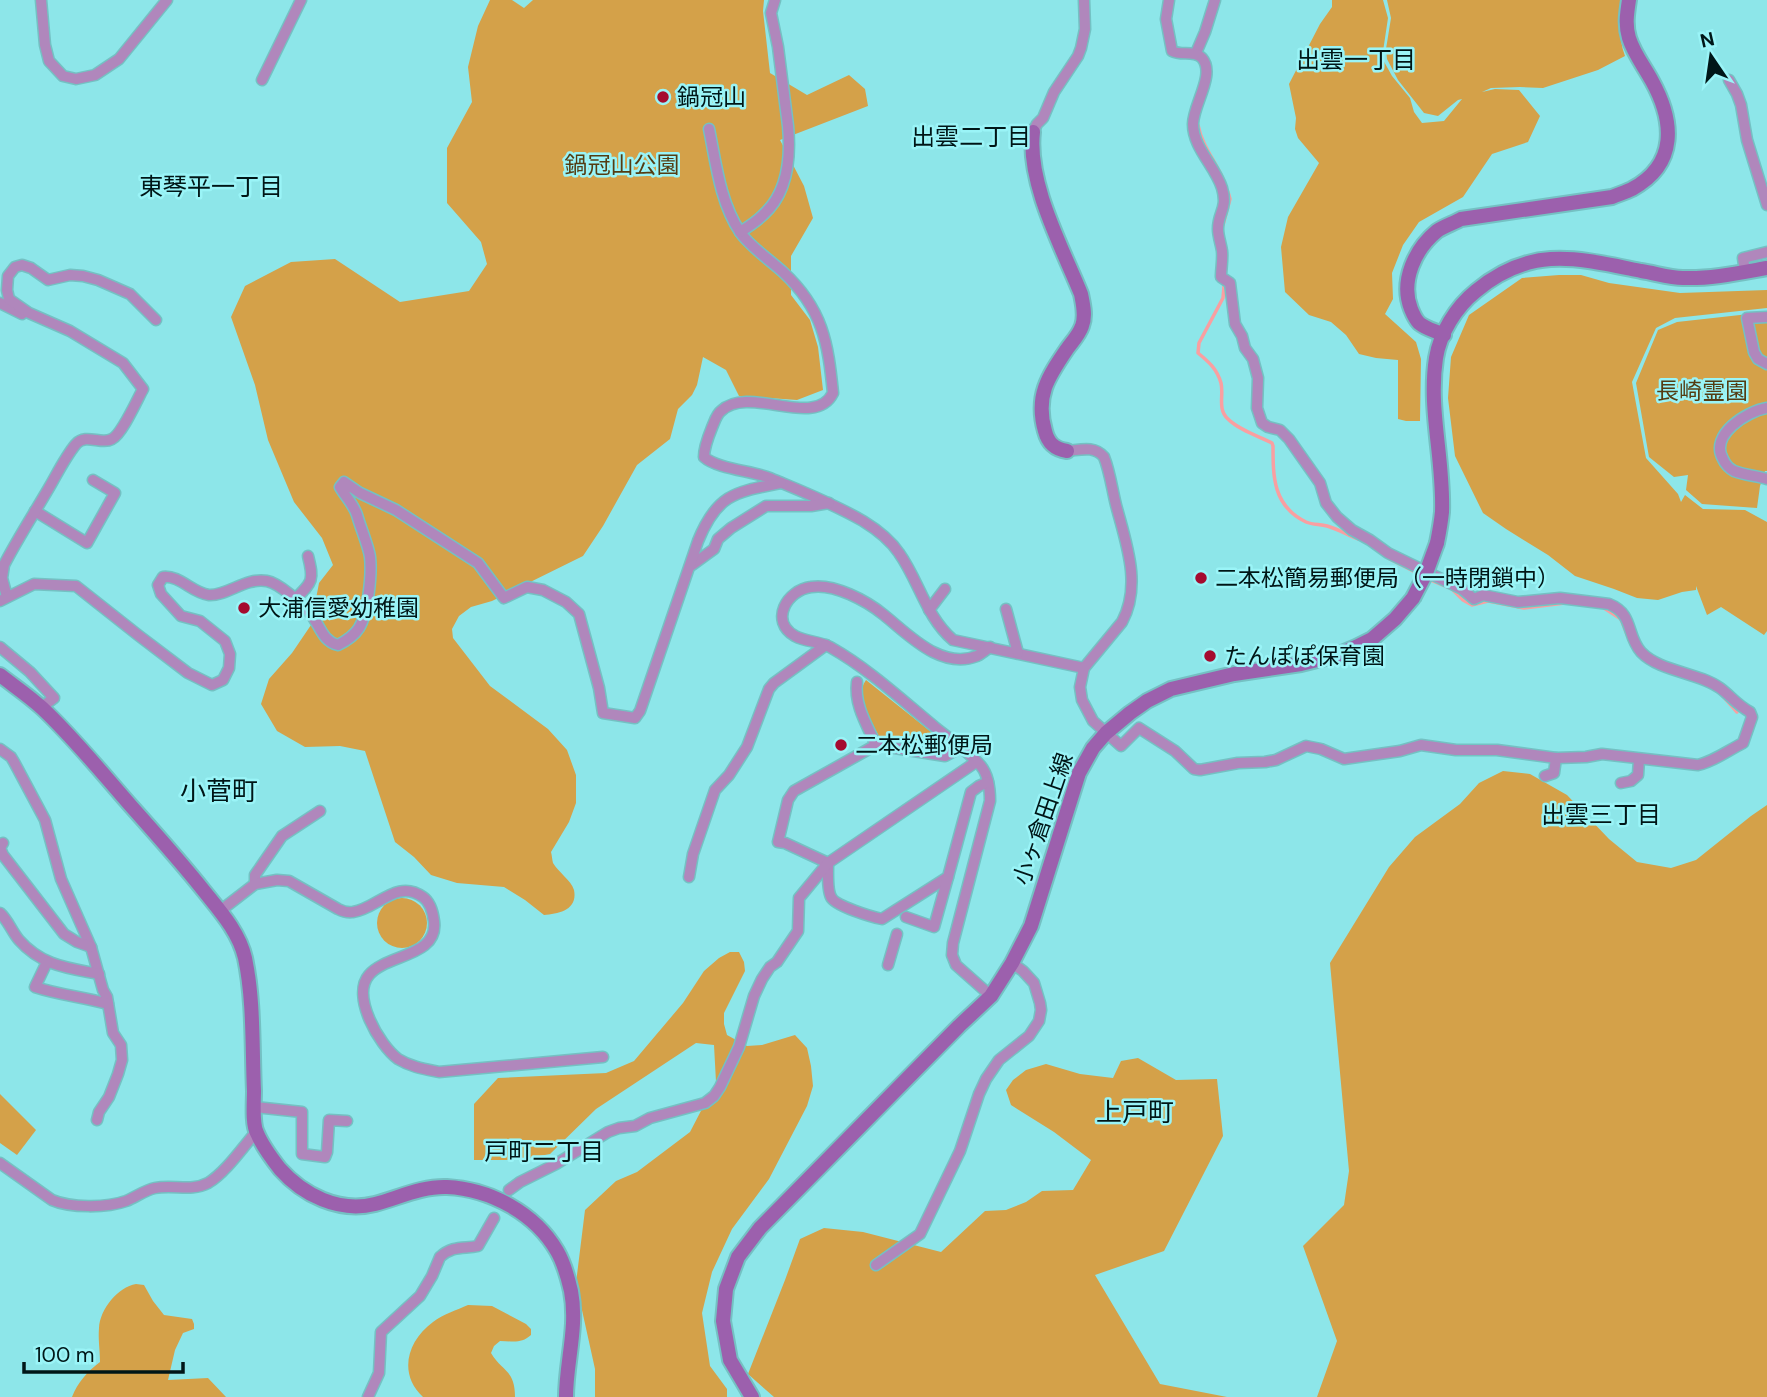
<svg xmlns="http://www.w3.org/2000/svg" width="1767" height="1397" font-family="'DM Sans','Noto Sans JP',sans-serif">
	<rect width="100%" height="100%" fill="#8de6e9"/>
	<g fill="#d4a149">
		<path d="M 490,0 L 512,0 L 524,8 L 533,0 L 764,0 L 763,11 L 770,73 L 807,95 L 849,75 L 865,89 L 868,106 L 780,140 L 804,186 L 813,218 L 791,256 L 791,295 L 810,320 L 818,347 L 823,390 L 797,400 L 739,396 L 726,370 L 703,357 L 697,385 L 692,395 L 678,409 L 670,439 L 637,465 L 603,526 L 583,556 L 492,601 L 471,607 L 459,616 L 452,629 L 453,638 L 490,686 L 548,729 L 567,750 L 576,775 L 576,803 L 569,822 L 551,852 C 552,856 552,859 553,863 C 558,872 571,880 574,890 C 578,910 559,914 544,915 L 525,900 L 504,887 L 457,883 L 431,875 L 414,857 L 395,842 L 365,751 L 340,746 L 305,747 L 277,731 L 261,704 L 269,679 L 292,653 L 311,625 L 319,583 L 333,565 L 322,538 L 294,502 L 268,440 L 255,385 L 231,317 L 245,286 L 291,262 L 335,259 L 400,302 L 469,291 L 487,264 L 481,242 L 447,203 L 447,148 L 472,102 L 468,67 L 478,26 Z"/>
		<path d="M 1332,0 L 1383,0 L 1388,18 L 1382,58 L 1392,76 L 1410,98 L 1414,112 L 1422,123 L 1444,121 L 1462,99 L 1458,100 L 1438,116 L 1424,113 L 1398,80 L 1387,59 L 1386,49 L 1391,18 L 1387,0 L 1622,0 C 1620,19 1618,38 1625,56 L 1598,70 L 1543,88 L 1520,87 L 1491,88 L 1482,92 L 1495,89 L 1519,90 L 1540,116 L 1528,142 L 1492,154 L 1463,197 L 1419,222 L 1403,245 L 1392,273 L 1393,299 L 1385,314 L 1416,342 L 1421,359 L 1420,421 L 1406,421 L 1398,419 L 1398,360 L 1376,358 L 1359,354 L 1346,335 L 1331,322 L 1309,315 L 1285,292 L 1281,247 L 1288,217 L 1319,163 L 1298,138 L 1295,129 L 1296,118 L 1289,84 L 1320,24 L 1332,7 Z"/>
		<path d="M 1559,275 L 1581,275 L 1609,283 L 1680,293 L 1767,290 L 1767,308 L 1675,318 L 1656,328 L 1632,382 L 1646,458 L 1678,494 L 1681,502 L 1685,495 L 1703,509 L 1745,510 L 1767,522 L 1767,631 L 1764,635 L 1721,607 L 1707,615 L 1696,586 L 1696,590 L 1682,592 L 1658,600 L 1637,598 L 1614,589 L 1575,576 L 1548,555 L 1506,529 L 1483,513 L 1455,456 L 1448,398 L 1451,357 L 1469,315 L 1522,278 Z"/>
		<path d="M 1767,312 L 1767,471 L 1765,471 L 1760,486 L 1757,508 L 1702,504 L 1686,490 L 1688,475 L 1674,477 L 1649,457 L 1636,383 L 1658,330 L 1677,322 Z"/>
		<path d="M 866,680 L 950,747 L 944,750 L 880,738 C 871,721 853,698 866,680 Z"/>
		<path d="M 1503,771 L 1530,774 L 1567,795 L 1609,839 L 1637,862 L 1671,868 L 1696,860 L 1751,816 L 1767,805 L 1767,1397 L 1317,1397 L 1337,1341 L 1303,1246 L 1344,1205 L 1349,1171 L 1330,963 L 1389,867 L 1415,837 L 1460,804 L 1479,783 Z"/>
		<circle cx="402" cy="923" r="25"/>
		<path d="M 730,952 L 739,952 L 744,962 L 745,971 L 724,1013 L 724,1024 L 727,1035 L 747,1046 L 762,1045 L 795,1035 L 807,1048 L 811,1066 L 813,1086 L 807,1106 L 769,1179 L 732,1229 L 712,1272 L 702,1313 L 710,1366 L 727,1389 L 727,1397 L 595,1397 L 595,1369 L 576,1283 L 585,1210 L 616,1181 L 637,1172 L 690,1132 L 716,1082 L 714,1045 L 696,1043 L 596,1109 L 550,1154 L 519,1160 L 474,1160 L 474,1104 L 498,1078 L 606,1073 L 634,1061 L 683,1003 L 704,971 L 719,958 Z"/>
		<path d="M 1138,1058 L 1176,1080 L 1217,1079 L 1223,1136 L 1164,1251 L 1095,1275 L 1160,1384 L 1227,1397 L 774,1397 L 748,1374 L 785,1280 L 800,1239 L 824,1228 L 863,1232 L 941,1252 L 985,1211 L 1006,1210 L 1026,1202 L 1042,1191 L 1073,1190 L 1091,1160 L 1054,1132 L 1011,1105 L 1006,1090 L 1013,1080 L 1026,1070 L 1046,1064 L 1080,1074 L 1113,1078 L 1121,1061 Z"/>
		<path d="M 0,1094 L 36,1130 L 17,1155 L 0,1143 Z"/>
		<path d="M 136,1284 L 144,1285 L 153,1301 L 164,1315 L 192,1319 L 194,1324 L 194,1329 L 183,1333 L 175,1350 L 168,1380 L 208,1378 L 226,1397 L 72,1397 C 78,1382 87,1372 100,1362 C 100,1351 98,1339 99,1328 C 100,1309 118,1287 136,1284 Z"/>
		<path d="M 468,1305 L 492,1306 L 526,1324 L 531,1329 L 531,1335 C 521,1344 513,1341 500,1341 L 494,1346 L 491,1353 C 502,1372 515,1369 515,1397 L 423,1397 C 398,1374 407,1341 433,1322 C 443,1314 457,1310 468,1305 Z"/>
	</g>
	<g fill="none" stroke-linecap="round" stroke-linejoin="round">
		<g stroke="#f99fa1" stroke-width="3.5">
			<path d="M 1198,125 C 1202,146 1216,162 1224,181"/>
			<path d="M 1223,225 L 1230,199 L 1228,192"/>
			<path d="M 1226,264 L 1223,298 L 1199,343 L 1198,353 C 1209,362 1217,369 1221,383 C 1224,395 1217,409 1228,419 C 1239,430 1258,436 1272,443 L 1273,446 C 1273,477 1273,506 1306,522 C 1313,525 1320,524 1327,526 C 1338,529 1348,535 1358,539"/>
			<path d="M 1388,558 L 1421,575"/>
			<path d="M 1428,579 L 1452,589 L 1463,600 L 1472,605 L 1488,601 L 1524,608 L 1565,603"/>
			<path d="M 1604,608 L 1621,619 L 1630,642"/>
			<path d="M 1722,695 L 1737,712"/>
		</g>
		<g stroke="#74c1c3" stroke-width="13">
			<g id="street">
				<path d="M 41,0 L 45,45 L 49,61 L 63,76 L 76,79 L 95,75 L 119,59 L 167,0"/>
				<path d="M 1196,53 L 1205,32 L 1215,0"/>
				<path d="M 262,80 L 301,0"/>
				<path d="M 1729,80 L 1737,94 L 1741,105 L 1747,140 L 1767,205"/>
				<path d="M 709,129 C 716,163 720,202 740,232 C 749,246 770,260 783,272 C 823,309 828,343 833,393 C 815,430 749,384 721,411 C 717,414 715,420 713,425 C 709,435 704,446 704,457 C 717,469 753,471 770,478 C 803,492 832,503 863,521 C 876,529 891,541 899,553 C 919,581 926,617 953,640 L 1084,668"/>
				<path d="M 1033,132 L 1037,124 L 1043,118 L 1054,92 L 1078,56 L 1081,48 L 1085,29 L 1084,0"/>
				<path d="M 740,232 C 748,227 756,222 763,215 C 788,193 791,158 788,126 L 778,47 L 771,13 L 775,0"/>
				<path d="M 1745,272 L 1743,258 L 1767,252"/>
				<path d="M 0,303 L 22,314"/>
				<path d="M 1767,317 L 1747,318 L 1754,352 L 1758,359 L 1767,364"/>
				<path d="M 1767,408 C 1747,411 1709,435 1723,459 C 1725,464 1730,469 1734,471 C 1744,475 1757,476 1767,479"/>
				<path d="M 1067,451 C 1080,450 1094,445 1104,457 C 1110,472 1112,489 1116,505 C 1126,543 1142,585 1122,622 L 1084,668 L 1080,687 L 1082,700 L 1093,721 L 1121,746 L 1139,728 L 1175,751 L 1194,769 L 1200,770 L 1238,763 L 1265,762 L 1276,760 L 1306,746 L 1321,749 L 1344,759 L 1400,751 L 1421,745 L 1456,750 L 1497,750 L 1556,758 L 1586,757 L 1602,754 L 1698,765 C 1715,761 1727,751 1743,743 L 1752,717 L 1750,712 C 1736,704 1732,697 1720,688 C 1698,672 1660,672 1641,652 C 1626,635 1634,614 1609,604 L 1560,598 L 1518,602 L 1483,595 L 1474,599 L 1462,589 L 1388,553 L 1370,540 L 1352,530 L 1337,517 L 1326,503 L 1320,483 L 1289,439 L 1280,430 L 1268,427 L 1262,423 L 1257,408 L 1258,378 L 1253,359 L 1245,348 L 1242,336 L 1235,324 L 1230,283 L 1221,277 C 1221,269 1223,259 1222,251 C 1221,244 1218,236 1218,229 C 1218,212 1228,209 1222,188 C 1215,166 1193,148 1193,124 C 1193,105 1216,74 1202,58 C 1195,50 1181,56 1172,51 L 1166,19 L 1169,0"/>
				<path d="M 35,511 L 87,543 L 115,493 L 93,480"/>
				<path d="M 692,565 L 714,549 L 718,539 L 731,528 L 766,506 L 811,506 L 829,503"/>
				<path d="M 7,597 L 2,578 L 4,565 C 18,538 35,512 50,486 C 58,472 66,456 76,444 C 86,433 101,445 112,439 C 122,434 137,400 143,389 L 123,363 L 70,331 L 29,313 L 9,299 L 7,290 L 8,276 L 15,267 L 22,265 L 31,268 L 48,280 L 70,275 L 83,276 L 98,280 L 130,294 L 156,320"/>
				<path d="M 295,599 C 313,582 314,580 308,556"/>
				<path d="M 0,601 L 34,584 L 76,586 L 138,635 L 188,673 L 212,685 L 223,680 L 229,668 L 230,654 L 225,641 L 200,621 L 181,616 L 161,594 L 158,585 L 163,577 C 180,575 192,593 209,595 C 227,596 246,577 267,581 C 279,583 302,604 310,613 C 320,625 322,641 338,645 C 346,641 354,636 359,628 C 368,614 372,574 370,557 C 369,548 360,526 357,515 C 354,505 345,496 340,487 L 344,482 L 360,493 L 396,510 L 478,563 L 504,598 L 527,587 L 543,590 L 566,602 L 579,614 L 599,688 L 603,713 L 635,718 L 640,711 L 698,541 C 717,494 735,492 781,483"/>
				<path d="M 1006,609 L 1018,653"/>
				<path d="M 929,610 L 945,589"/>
				<path d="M 0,647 L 30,672 L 54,698 L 42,707"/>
				<path d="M 990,647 C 986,650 981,654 977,656 C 941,670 909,635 884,615 C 867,601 834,583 811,587 C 787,590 769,621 795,636 C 806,642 819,641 830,647 C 869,669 902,700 936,728 C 951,740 969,752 981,766 C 989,776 990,789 990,801 L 953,943 L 952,955 L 956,965 L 991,996"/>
				<path d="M 857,682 C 854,705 867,725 876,745"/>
				<path d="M 0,749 L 11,757 L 14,762 L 45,820 L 61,879 L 91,947 L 103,990 L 107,997 L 113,1033 L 121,1045 L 122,1060 L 118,1074 L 109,1097 L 99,1112 L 97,1120"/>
				<path d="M 1545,776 L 1554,773 L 1556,758"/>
				<path d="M 1621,783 L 1631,781 L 1638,775 L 1639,759"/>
				<path d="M 3,843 L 0,848 L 3,855 L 64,934 L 77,942 L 91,947"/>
				<path d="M 828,863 L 785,843 L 778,842 L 788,800 L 794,791 L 876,745 L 945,756 L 960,748"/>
				<path d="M 828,863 C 828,871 827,890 831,897 C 835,906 872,917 882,919 L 948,877 L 971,792 L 979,786 L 988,782"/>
				<path d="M 689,877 L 693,854 L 715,790 L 729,775 L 747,747 L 769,689 L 774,683 L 826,645"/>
				<path d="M 255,884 L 255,875 L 282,836 L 320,811"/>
				<path d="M 220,911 L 255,884 L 277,880 L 289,881 L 338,909 C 342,911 348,913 353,912 C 377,909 397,878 423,897 C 430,902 433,913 434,921 C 439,957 386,954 369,975 C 351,996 379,1045 398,1059 C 411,1067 424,1069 439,1072 L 603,1057"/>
				<path d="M 0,913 C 8,920 12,932 19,940 C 42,966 68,968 99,974"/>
				<path d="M 906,917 L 934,927 L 948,877"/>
				<path d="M 47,962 L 35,987 C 59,995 84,997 108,1004"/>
				<path d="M 888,965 L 897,934"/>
				<path d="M 255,1107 L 302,1112 L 302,1154 L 325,1157 L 327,1152 L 329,1120 L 347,1121"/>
				<path d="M 0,1163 L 52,1200 C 70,1208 107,1208 126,1201 C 136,1197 145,1190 155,1188 C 173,1184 191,1192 208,1183 C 225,1173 243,1147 256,1132"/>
				<path d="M 509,1190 L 520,1182 L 556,1164 L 608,1132 L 619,1128 L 635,1126 L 650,1118 L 705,1103 L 714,1096 L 720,1087 L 739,1047 L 754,996 L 762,979 L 770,967 L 777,962 L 798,931 L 799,898 L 828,863 L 976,762"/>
				<path d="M 876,1265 L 920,1234 L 960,1151 L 979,1094 L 986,1079 L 999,1060 L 1029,1036 L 1039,1021 L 1041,1010 L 1040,1003 L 1034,983 L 1023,971 L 1012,963"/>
				<path d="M 368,1397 L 379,1373 L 381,1332 L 420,1296 L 432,1276 L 440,1257 C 453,1245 464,1249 478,1246 L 494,1218"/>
			</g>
		</g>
		<g stroke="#74c1c3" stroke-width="18">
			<g id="secondary">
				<path d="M 1033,132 C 1027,183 1062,247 1081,294 C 1083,304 1086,316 1082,326 C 1079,335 1072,342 1067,349 C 1048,377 1035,396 1045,431 C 1048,443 1054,449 1067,451"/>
				<path d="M 1444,335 C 1436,331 1426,329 1419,323 C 1415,319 1413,314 1411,309 C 1400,281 1415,249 1437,231 C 1444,226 1454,223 1461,219 L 1612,197 C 1619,194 1626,192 1632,189 C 1678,164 1674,121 1652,81 C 1644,66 1634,54 1629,38 C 1625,25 1627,13 1629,0"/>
				<path d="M 1437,543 C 1439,533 1441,522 1442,512 C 1444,460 1428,409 1436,358 C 1440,333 1456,307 1476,291 C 1531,245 1577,258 1641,271 C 1655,273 1669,278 1683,278 C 1711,279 1739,273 1767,268"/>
				<path d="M 0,675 C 14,686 29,696 42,708 C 74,738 102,773 131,806 C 156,834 181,862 204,891 C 220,911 239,932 245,958 C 254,1001 252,1047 254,1091 C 254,1102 252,1124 257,1133 C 261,1143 273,1160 280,1169 C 303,1195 339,1213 375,1204 C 398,1198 422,1186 447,1187 C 490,1189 535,1213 557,1251 C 564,1263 568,1278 571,1291 C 578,1327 566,1362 566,1397"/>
				<path d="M 752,1397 L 730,1360 L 723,1321 L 726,1289 L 738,1257 L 760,1228 L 959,1026 L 991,996 L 1012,963 L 1031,926 L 1079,773 L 1093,748 L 1106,733 L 1130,713 L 1147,701 L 1171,689 L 1234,674 L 1301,664 L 1337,655 L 1356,647 L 1372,639 L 1395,619 L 1413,598"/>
			</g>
		</g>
		<use href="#street" stroke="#b087bc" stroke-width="10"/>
		<use href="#secondary" stroke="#9c60ad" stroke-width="14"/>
		<g stroke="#74c1c3" stroke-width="18" stroke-linecap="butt">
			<path id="secondary-bridge" d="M 1413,598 L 1426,573 L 1437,543"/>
		</g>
		<use href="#secondary-bridge" stroke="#9c60ad" stroke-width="14"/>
	</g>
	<g fill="#a50b2f" stroke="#9af4f7" stroke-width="2.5">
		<circle cx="663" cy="97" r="7"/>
		<circle cx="1201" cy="578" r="7"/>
		<circle cx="244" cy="608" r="7"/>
		<circle cx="1210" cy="656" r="7"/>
		<circle cx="841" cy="745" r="7"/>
	</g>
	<g text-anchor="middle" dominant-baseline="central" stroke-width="5" stroke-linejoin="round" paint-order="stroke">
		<g font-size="23" fill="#001617" stroke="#9af4f7" text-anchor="start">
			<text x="677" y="97">鍋冠山</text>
			<text x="1215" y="578">二本松簡易郵便局（一時閉鎖中）</text>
			<text x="258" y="608">大浦信愛幼稚園</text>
			<text x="1224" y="656">たんぽぽ保育園</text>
			<text x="855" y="745">二本松郵便局</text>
		</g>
		<g font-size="23" fill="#543c12" stroke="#9af4f7">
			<text x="622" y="165">鍋冠山公園</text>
			<text x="1702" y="391">長崎霊園</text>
		</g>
		<g font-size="23" fill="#001617" stroke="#9af4f7">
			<text transform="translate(1043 819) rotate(-71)">小ヶ倉田上線</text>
		</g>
		<g font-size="24" fill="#001617" stroke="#9af4f7">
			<text x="1356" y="59">出雲一丁目</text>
			<text x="971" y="136">出雲二丁目</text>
			<text x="211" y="186">東琴平一丁目</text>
			<text x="1601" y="814">出雲三丁目</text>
			<text x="544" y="1151">戸町二丁目</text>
		</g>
		<g font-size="26" fill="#001617" stroke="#9af4f7">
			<text x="219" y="791">小菅町</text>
			<text x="1135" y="1112">上戸町</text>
		</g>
	</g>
	<g transform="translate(1711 56) rotate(347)" stroke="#9af4f7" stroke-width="5" paint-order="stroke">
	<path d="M0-5L12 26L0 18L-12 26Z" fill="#001617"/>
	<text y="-10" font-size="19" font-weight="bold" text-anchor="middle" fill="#001617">N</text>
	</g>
	<path d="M24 1362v10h159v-10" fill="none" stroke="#001617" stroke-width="3.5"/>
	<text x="35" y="1362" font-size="21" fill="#001617" stroke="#9af4f7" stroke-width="5" paint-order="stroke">100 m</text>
</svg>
